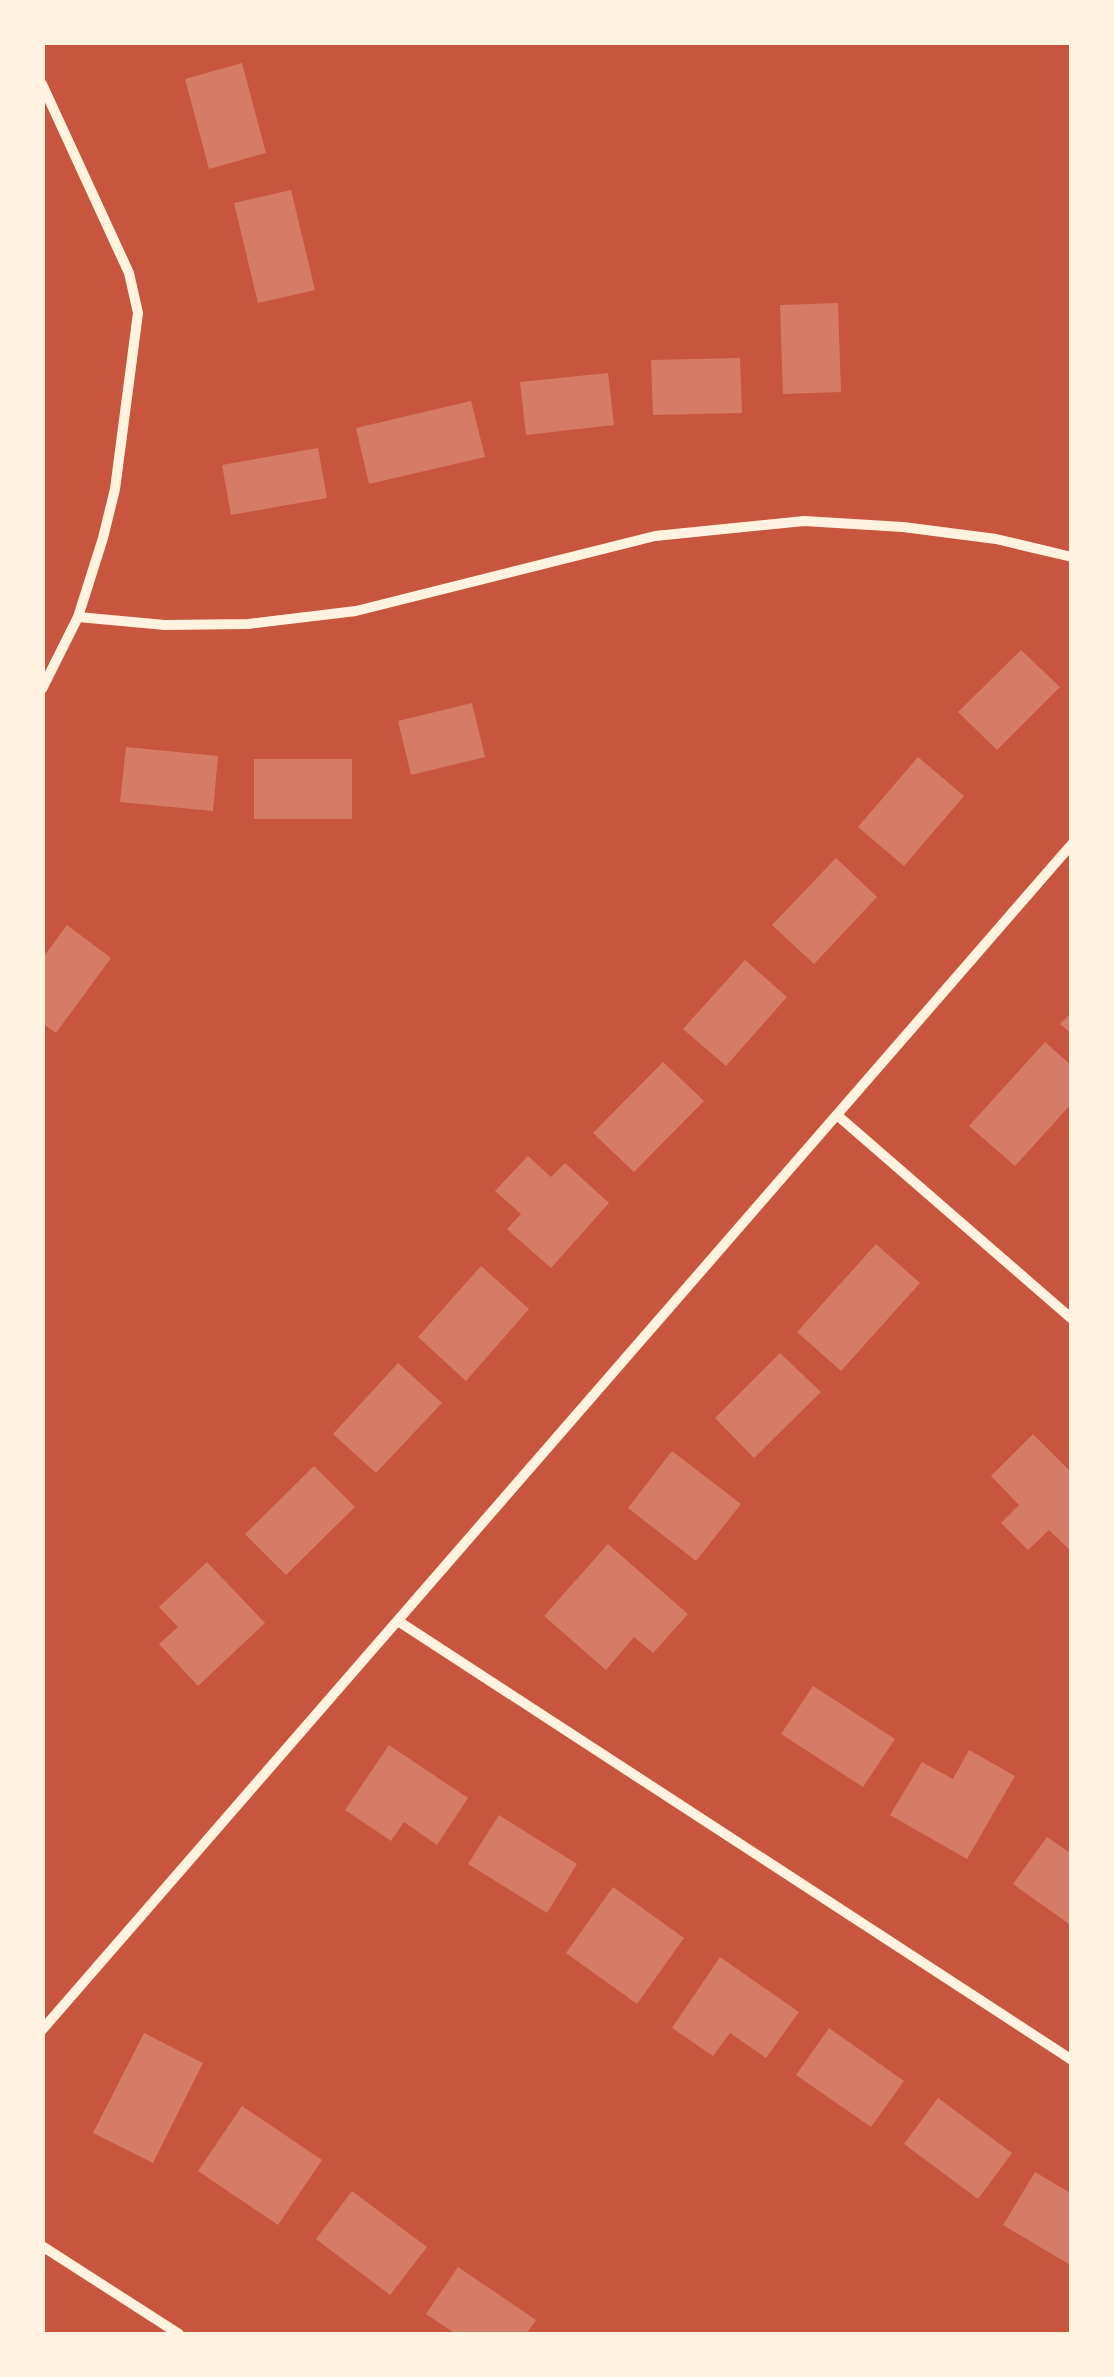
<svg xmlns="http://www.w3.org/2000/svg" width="1114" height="2377" font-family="'Sofia Sans Condensed',sans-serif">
	<rect width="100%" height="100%" fill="#c8553d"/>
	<g fill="#d67c66">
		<path d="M 242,63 L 266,153 L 209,169 L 185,79 Z"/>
		<path d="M 291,190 L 315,290 L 258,303 L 234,203 Z"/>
		<path d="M 838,303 L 841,392 L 783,394 L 780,305 Z"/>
		<path d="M 740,358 L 742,413 L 653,415 L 651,360 Z"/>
		<path d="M 608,373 L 614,425 L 526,435 L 520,382 Z"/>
		<path d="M 471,401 L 485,457 L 369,484 L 356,428 Z"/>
		<path d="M 318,448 L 327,498 L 231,515 L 222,465 Z"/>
		<path d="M 1021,650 L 1060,687 L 997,750 L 958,712 Z"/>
		<path d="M 472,703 L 485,757 L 411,775 L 398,721 Z"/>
		<path d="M 126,747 L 218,756 L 213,811 L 120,802 Z"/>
		<path d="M 918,757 L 964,796 L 904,866 L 858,827 Z"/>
		<rect x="254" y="759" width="98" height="60"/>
		<path d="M 836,858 L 877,897 L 814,964 L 772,925 Z"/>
		<path d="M 67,925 L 111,958 L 56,1033 L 42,1023 L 42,959 Z"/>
		<path d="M 745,960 L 787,997 L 726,1066 L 683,1029 Z"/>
		<path d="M 1072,1012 L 1072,1034 L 1060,1024 Z"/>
		<path d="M 1045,1042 L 1072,1066 L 1072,1103 L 1015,1166 L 969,1126 Z"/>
		<path d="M 663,1062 L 704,1101 L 634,1172 L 593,1133 Z"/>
		<path d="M 528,1156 L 551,1177 L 565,1163 L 609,1203 L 551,1268 L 507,1229 L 521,1214 L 495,1191 Z"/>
		<path d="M 876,1244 L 920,1283 L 841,1371 L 797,1332 Z"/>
		<path d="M 481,1266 L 529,1309 L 466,1381 L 418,1337 Z"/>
		<path d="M 780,1353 L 821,1392 L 754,1458 L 715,1418 Z"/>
		<path d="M 398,1363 L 442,1403 L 376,1473 L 333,1434 Z"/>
		<path d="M 1033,1434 L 1072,1473 L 1072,1552 L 1049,1530 L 1028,1550 L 1001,1523 L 1019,1505 L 991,1476 Z"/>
		<path d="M 672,1451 L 741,1504 L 696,1561 L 628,1508 Z"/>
		<path d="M 314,1466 L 355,1507 L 286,1575 L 245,1534 Z"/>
		<path d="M 608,1544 L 688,1614 L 653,1653 L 634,1637 L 606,1670 L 544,1616 Z"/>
		<path d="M 207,1562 L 265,1623 L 198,1686 L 159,1644 L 178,1627 L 159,1607 Z"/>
		<path d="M 813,1686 L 895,1739 L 863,1787 L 781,1734 Z"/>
		<path d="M 389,1745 L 468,1798 L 437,1845 L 404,1822 L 391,1841 L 345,1810 Z"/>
		<path d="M 969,1750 L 1015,1776 L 967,1859 L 890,1815 L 922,1762 L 953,1779 Z"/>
		<path d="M 499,1815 L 577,1864 L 547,1913 L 468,1864 Z"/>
		<path d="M 1047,1837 L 1072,1854 L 1072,1926 L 1013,1884 Z"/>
		<path d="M 613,1887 L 684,1938 L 637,2004 L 566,1953 Z"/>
		<path d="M 720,1957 L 799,2012 L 766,2058 L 730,2033 L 713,2056 L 672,2028 Z"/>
		<path d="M 829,2028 L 904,2081 L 871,2127 L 796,2075 Z"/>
		<path d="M 144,2033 L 203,2063 L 153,2163 L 93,2133 Z"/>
		<path d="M 938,2098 L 1012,2153 L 978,2199 L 904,2144 Z"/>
		<path d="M 242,2106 L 322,2160 L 278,2225 L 198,2171 Z"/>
		<path d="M 1035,2172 L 1072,2194 L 1072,2266 L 1003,2225 Z"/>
		<path d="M 352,2191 L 427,2247 L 390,2295 L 316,2239 Z"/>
		<path d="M 458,2267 L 536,2320 L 526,2334 L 456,2334 L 426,2314 Z"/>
	</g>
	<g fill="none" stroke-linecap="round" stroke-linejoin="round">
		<g stroke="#fff3e0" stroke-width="10">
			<path d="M 42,84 L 129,273 L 138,313 L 115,489 L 103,538 L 78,617 L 42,689"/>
			<path d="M 78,617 L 165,625 L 248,624 L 356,611 L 655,536 L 804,521 L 903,527 L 996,539 L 1072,557"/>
			<path d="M 837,1115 L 1072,1319"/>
			<path d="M 398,1621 L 1072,2060"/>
			<path d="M 42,2030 L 1072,844"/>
			<path d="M 42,2246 L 179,2334"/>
		</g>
	</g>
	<rect width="1114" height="2377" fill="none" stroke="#fff3e0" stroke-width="90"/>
</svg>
